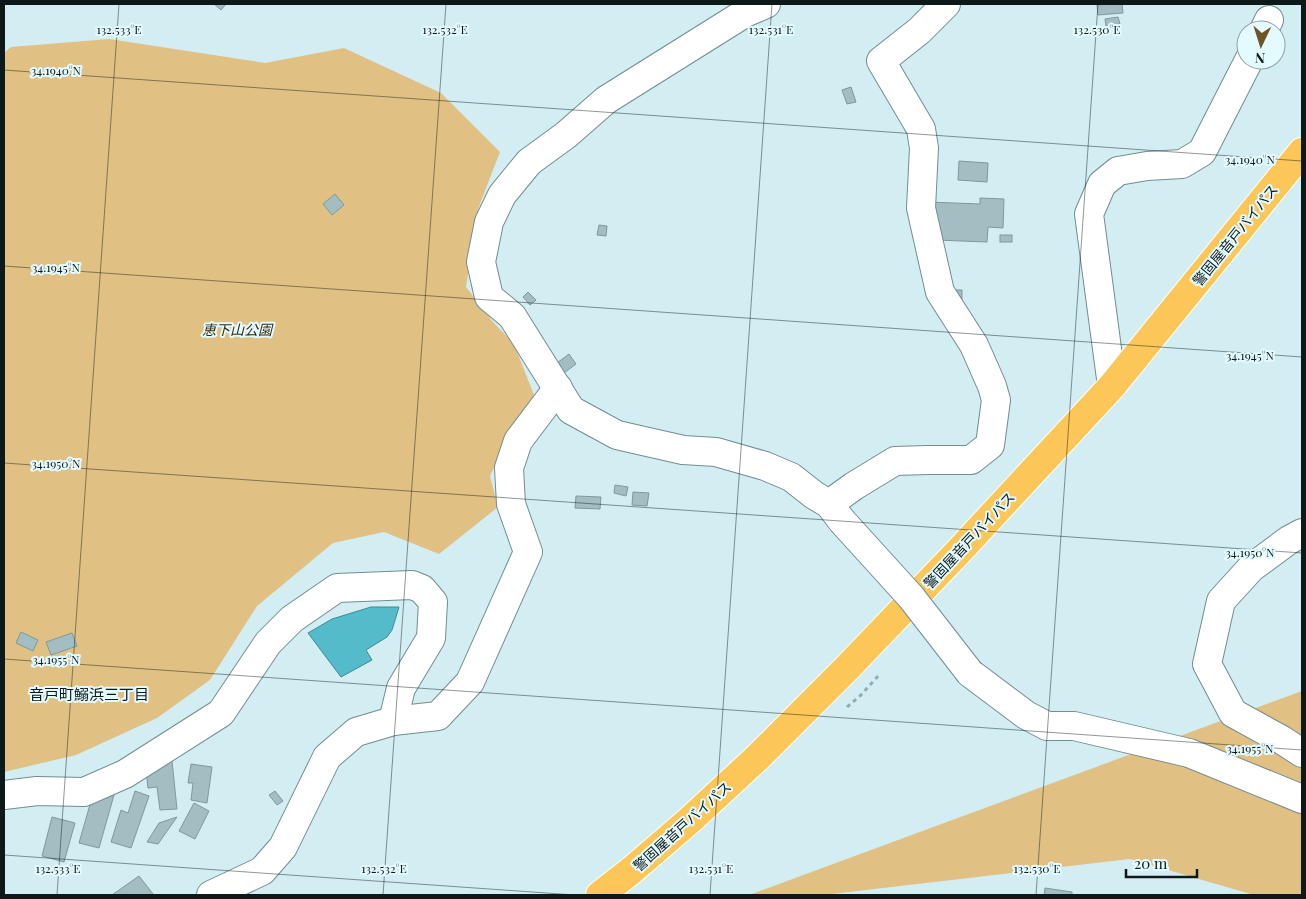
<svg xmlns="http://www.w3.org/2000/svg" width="1306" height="899" font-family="'Playfair Display','Noto Sans JP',serif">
	<rect width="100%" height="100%" fill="#d2eef3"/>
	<g fill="#e1c083">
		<path d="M 109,39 L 265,63 L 344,48 L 441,93 L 500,152 L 478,209 L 466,287 L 493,322 L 514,344 L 534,395 L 510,435 L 490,476 L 498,507 L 439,554 L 384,532 L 333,543 L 257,606 L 210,680 L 157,718 L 76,755 L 4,772 L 4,53 L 11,47 Z"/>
		<path d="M 1302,691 L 1302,895 L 1254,895 L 1130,859 L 823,895 L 749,895 Z"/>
	</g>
	<path fill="#54bbcb" stroke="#3f8a96" d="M 371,607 L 399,607 L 392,630 L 387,637 L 366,650 L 372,660 L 341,677 L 308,633 L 332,619 Z"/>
	<g fill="#a2bec3" stroke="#7e999d">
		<path d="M 214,4 L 226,4 L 221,10 Z"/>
		<path d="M 1113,4 L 1122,4 L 1123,13 L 1098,15 L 1097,5 Z"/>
		<path d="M 1118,17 L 1120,24 L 1106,26 L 1105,19 Z"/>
		<path d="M 851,87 L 856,102 L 847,104 L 842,90 Z"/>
		<path d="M 959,161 L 988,163 L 987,182 L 958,180 Z"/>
		<path d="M 335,194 L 344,205 L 332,215 L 323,204 Z"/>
		<path d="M 980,198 L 1004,199 L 1003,228 L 988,227 L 987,242 L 936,240 L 929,202 L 980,204 Z"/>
		<path d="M 599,225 L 607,226 L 606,236 L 597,235 Z"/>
		<rect x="1000" y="235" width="12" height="7"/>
		<path d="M 952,290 L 962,290 L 962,305 Z"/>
		<path d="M 528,292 L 536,300 L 530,305 L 523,297 Z"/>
		<path d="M 569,354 L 576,364 L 564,373 L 557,363 Z"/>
		<path d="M 615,485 L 628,487 L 626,496 L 614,493 Z"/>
		<path d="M 633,492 L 649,493 L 647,506 L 632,505 Z"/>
		<path d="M 576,496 L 601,497 L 600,509 L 575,508 Z"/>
		<path d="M 21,632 L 38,640 L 33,651 L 16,643 Z"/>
		<path d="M 72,633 L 77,646 L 51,655 L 46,642 Z"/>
		<path d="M 172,761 L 177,809 L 160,810 L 157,787 L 148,788 L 146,770 L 155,763 Z"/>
		<path d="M 191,764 L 212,767 L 207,803 L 191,800 L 193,783 L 188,783 Z"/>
		<path d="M 110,787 L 116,788 L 99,848 L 79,843 L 93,794 L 107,798 Z"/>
		<path d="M 135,791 L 149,796 L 131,848 L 111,842 L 121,810 L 128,813 Z"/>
		<path d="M 275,791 L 283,801 L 277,805 L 269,795 Z"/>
		<path d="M 194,803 L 209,811 L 195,839 L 179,831 Z"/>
		<path d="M 52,817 L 75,823 L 64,862 L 42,856 Z"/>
		<path d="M 177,817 L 158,844 L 147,842 L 159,823 Z"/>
		<path d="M 139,876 L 153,894 L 151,895 L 112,895 Z"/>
		<path d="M 1045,888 L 1072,892 L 1072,895 L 1044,895 Z"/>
	</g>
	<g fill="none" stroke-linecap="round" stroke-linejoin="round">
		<g stroke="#728d91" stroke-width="30">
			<g id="minor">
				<path d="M 766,4 L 745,13 L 606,100 L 566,135 L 529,162 L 502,195 L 489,222 L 481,262 L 489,297 L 512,316 L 571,410 L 617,435 L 683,450 L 716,452 L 765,466 L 791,477 L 814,495 L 829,504 L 842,521"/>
				<path d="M 1264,30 L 1269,20"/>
				<path d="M 1112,386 L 1089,214 L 1102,184 L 1118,171 L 1147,166 L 1182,164 L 1202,152 L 1249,60"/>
				<path d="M 829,504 L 854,486 L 895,461 L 928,460 L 971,460 L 990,445 L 996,400 L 992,386 L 974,345 L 940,292 L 921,208 L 924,148 L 921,129 L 881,61 L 919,31 L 946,4"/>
				<path d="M 1302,533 L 1289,540 L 1251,568 L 1221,601 L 1207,664 L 1233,713 L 1282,740 L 1302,753"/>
				<path d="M 970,673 L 1026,715 L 1047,726 L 1074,726 L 1189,753 L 1302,799"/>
				<path d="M 4,795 L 37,791 L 84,792 L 125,774 L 221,713 L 268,643 L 292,619 L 337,588 L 412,585 L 422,589 L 433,602 L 431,638 L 401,688 L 393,721 L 438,716 L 470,682 L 528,552 L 511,504 L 509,468 L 518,441 L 558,388"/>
				<path d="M 211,895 L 262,871 L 283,847 L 327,757 L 356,732 L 393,721"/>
			</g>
		</g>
		<g stroke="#fff" stroke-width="30">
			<path id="highway" d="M 600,895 L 632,870 L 690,820 L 757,758 L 847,668 L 961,549 L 1112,386 L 1302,152"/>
		</g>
		<path stroke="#96adb0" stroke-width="3" stroke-dasharray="4 4" stroke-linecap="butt" d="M 847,707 L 861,695 L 878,676"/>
		<use href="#minor" stroke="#fff" stroke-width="28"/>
		<use href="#highway" stroke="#fcc658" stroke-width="28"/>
		<g stroke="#728d91" stroke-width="30" stroke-linecap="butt">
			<path id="minor-bridge" d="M 842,521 L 911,597 L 970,673"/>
		</g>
		<use href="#minor-bridge" stroke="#fff" stroke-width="28"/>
	</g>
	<path fill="none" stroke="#0d1819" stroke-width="1" stroke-opacity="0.45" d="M 4,70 L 1302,161M 4,266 L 1302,357M 4,463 L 1302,553M 4,659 L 1302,750M 4,855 L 575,895M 57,895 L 119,4M 383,895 L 446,4M 710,895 L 772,4M 1036,895 L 1098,4"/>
	<g text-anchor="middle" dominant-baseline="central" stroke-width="4" stroke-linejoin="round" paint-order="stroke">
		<g font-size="14" fill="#0d1819" stroke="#e3fafe">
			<text transform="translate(1235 235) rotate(-51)">警固屋音戸バイパス</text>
			<text transform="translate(969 540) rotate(-47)">警固屋音戸バイパス</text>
			<text transform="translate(682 826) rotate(-42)">警固屋音戸バイパス</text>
		</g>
		<g font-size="14" font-style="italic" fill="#372808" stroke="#e3fafe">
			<text x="237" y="329">恵下山公園</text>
		</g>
		<g font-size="15" fill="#0d1819" stroke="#e3fafe">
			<text x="89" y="694">音戸町鰯浜三丁目</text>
		</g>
	</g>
	<g font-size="12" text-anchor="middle" fill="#0d1819" stroke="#e3fafe" stroke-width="4" stroke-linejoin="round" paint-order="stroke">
		<text x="119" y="34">132.533°E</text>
		<text x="445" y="34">132.532°E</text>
		<text x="771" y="34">132.531°E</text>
		<text x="1097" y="34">132.530°E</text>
		<text x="56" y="75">34.1940°N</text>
		<text x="1250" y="164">34.1940°N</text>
		<text x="56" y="272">34.1945°N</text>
		<text x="1250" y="360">34.1945°N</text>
		<text x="56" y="468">34.1950°N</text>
		<text x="1250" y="557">34.1950°N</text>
		<text x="56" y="664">34.1955°N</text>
		<text x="1250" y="753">34.1955°N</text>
		<text x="58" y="873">132.533°E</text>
		<text x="384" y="873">132.532°E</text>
		<text x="711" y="873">132.531°E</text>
		<text x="1037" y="873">132.530°E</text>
	</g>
	<rect width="1306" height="899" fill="none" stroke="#0d1819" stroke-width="10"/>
	<g transform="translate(1261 45) rotate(184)"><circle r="24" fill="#e3fafe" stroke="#8da0a2"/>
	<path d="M0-4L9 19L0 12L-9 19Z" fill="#6e5526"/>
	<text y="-8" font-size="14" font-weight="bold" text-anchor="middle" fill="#0d1819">N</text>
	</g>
	<path d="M1126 869v8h71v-8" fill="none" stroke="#0d1819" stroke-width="2.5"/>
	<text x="1134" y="869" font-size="15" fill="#0d1819" stroke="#e3fafe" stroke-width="4" paint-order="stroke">20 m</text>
</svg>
